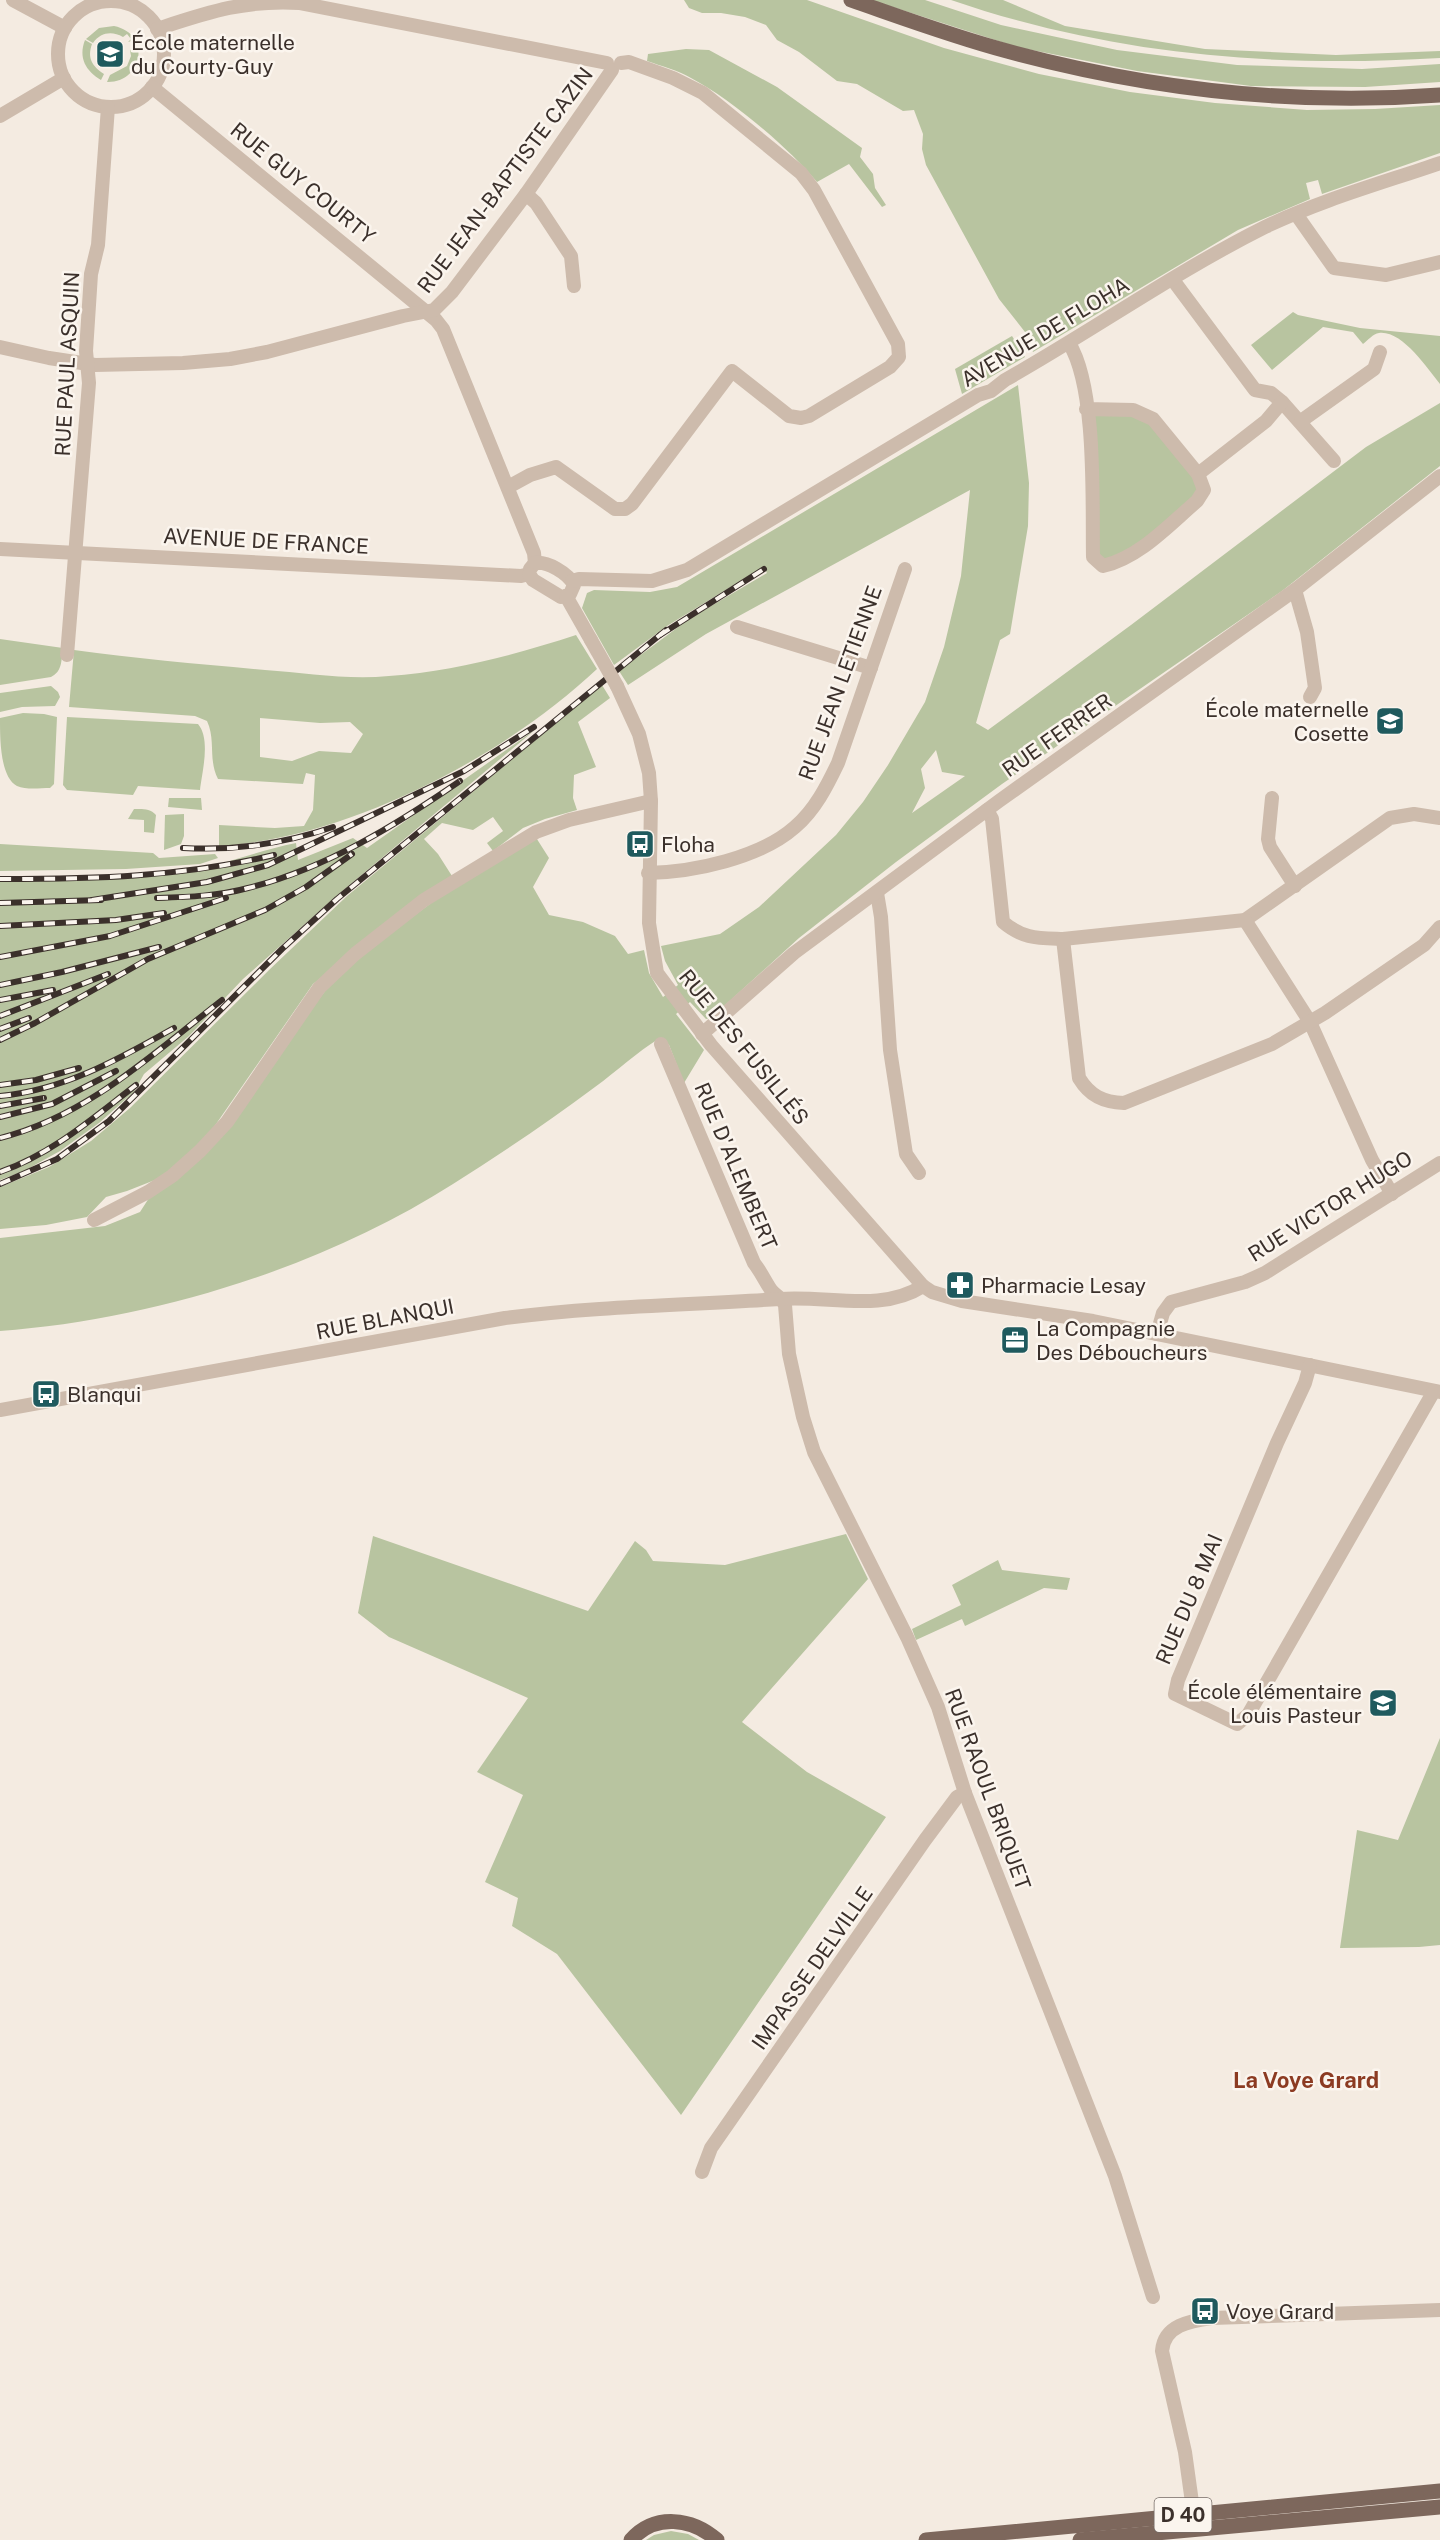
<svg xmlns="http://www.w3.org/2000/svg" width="1440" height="2540" font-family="'Public Sans',sans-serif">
	<rect width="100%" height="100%" fill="#f4ebe1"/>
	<g fill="#b8c4a0" fill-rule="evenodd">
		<path d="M 684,0 L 807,0 L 944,48 L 1039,74 L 1130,92 L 1215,103 L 1307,110 L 1375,109 L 1440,105 L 1440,153 L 1322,194 L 1318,180 L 1306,183 L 1310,199 L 1238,230 L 1033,352 L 1025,332 L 999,299 L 926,165 L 922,149 L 923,134 L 914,110 L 903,111 L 857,84 L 837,81 L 799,52 L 777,40 L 766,25 L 745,17 L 721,13 L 702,13 L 689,8 Z"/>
		<path d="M 871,0 L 925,0 L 1001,25 L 1117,50 L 1237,65 L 1362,69 L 1440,64 L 1440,82 L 1365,87 L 1251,86 L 1137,71 L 1017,47 Z"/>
		<path d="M 951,0 L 1003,0 L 1065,26 L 1205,49 L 1336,55 L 1440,51 L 1440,58 C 1273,68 1111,55 951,0 Z"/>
		<path d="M 114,26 C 152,34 143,83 107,82 L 110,75 L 127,66 L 131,56 L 130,50 L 137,47 L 135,40 L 128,42 L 131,39 L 127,34 L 123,37 C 112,31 101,32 93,43 L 86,39 L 99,28 Z"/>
		<path d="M 85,40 L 92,44 C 87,58 92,66 104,74 L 101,80 C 86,71 78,58 85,40 Z"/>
		<path d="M 686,49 L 709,50 L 777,87 L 862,148 L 860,157 L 873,174 L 875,188 L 886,205 L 882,207 L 849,164 L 817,182 C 788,147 731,99 691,78 C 678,70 661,66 647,61 L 648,54 Z"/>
		<path d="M 1293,312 L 1298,315 L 1360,328 L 1440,336 L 1440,384 C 1427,368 1402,330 1379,333 C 1373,334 1368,340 1363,344 L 1353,332 L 1323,327 L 1272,370 L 1251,345 Z"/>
		<path d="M 1012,336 L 1025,357 L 962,394 L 955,369 Z"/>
		<path d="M 1018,385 L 1029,483 L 1028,526 L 1010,634 L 1000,640 L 976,723 L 988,730 L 1131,625 L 1366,447 L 1440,403 L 1440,466 L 1282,591 L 1002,784 L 896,862 L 799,938 L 711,1018 L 706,1019 L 690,1002 L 676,1014 L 704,1050 L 684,1083 L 669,1045 L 660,1038 C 637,1052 617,1071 595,1087 C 549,1121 501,1154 453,1184 C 323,1267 153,1320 0,1331 L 0,1238 L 105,1226 L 140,1212 L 149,1198 L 192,1163 L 329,986 L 348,965 L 458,883 L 535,836 L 549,858 L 533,887 L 549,915 L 583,922 L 615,936 L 628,954 L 644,950 L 649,973 L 663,997 L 678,985 L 665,961 L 661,946 L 720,934 L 759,907 L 836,835 L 863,802 L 888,765 L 925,702 L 944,647 L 961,576 L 970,490 L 706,634 L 628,685 L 619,671 L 689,619 L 767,573 L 763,567 L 667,626 L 614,665 L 582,608 L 587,593 L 594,590 L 650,592 L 677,587 ZM 936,750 L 942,772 L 965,776 L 912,813 L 925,788 L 921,769 Z"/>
		<path d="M 1086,409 L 1144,413 L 1204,490 L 1115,563 L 1093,557 Z"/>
		<path d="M 576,635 L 597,669 C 502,758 349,838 219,846 L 219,825 L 275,828 L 304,826 L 313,810 L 315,775 L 306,773 L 303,784 L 218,779 C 208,760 216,740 207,721 L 195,716 L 69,707 L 74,650 C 138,659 201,664 265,670 C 306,673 348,680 389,676 C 453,671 515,655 576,635 ZM 260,718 L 320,723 L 350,722 L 363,734 L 351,753 L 319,751 L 292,761 L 260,757 Z"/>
		<path d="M 0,639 L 63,648 C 61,660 63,671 51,677 L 0,685 Z"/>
		<path d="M 602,685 L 610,698 L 578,722 L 596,767 L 574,775 L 573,798 L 577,810 L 545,819 L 523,828 L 493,851 L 487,843 L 503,831 L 493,817 L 473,830 L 442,823 L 424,839 L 438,854 L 452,876 L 313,984 L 214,1127 L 191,1153 L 160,1178 L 127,1191 L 106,1197 L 87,1217 L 46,1225 L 0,1229 L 0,1187 L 49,1167 L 91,1141 L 130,1108 L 269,970 L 347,896 Z"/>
		<path d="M 51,686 L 58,692 L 60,697 L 55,706 L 22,707 L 0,712 L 0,693 Z"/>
		<path d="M 23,713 L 44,714 L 57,717 L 54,784 L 50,788 C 40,788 26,790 17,786 C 0,777 0,739 0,718 Z"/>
		<path d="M 67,717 L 198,724 C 211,739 202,772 200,790 L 138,786 L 133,795 L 67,790 L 63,785 Z"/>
		<path d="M 536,729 L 340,893 L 243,979 L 189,1036 L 144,1074 L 134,1092 L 99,1123 L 60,1151 L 24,1171 L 0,1180 L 0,877 C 59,876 121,878 180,871 C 220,867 256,851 296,843 L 298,860 L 353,838 L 367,848 Z"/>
		<path d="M 169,798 L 201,798 L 202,810 L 168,807 Z"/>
		<path d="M 134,809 C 142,809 150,808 156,815 L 154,833 L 144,832 L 144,820 L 128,819 Z"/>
		<path d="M 184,814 L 184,836 L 181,844 L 164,850 L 165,815 Z"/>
		<path d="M 0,844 L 153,853 L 159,858 L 215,854 L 218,858 L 200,864 L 126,869 L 0,871 Z"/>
		<path d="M 846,1534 L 868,1579 L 742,1722 L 807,1772 L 886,1817 L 681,2115 L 557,1954 L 512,1926 L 518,1898 L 485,1882 L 523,1795 L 477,1772 L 528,1698 L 389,1637 L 358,1613 L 373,1536 L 588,1611 L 635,1541 L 646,1550 L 653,1561 L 725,1565 Z"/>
		<path d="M 998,1560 L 1002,1570 L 1070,1578 L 1067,1590 L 1044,1588 L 965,1626 L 962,1619 L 916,1640 L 912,1629 L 961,1605 L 952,1585 Z"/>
		<path d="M 1440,1738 L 1440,1945 L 1419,1947 L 1340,1948 L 1357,1830 L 1398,1840 Z"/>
		<path d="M 671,2531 L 688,2534 L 699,2540 L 646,2540 L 654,2535 Z"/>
	</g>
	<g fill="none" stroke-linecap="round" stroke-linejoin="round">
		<g stroke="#cdbbac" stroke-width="14">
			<path d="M 13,0 L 65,28"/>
			<circle cx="111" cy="54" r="53"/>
			<path d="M 157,29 C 209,12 243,0 299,3 L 607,63"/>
			<path d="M 152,87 L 436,320 L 443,329 L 534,553 L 535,563"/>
			<path d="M 0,116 L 64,78"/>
			<path d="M 526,194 L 536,203 L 571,256 L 574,286"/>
			<path d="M 1296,214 L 1334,268 L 1386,275 L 1440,262"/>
			<path d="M 1173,280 L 1255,390 L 1271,393 L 1282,402 L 1334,461"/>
			<path d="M 1069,343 C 1097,388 1092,503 1093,557 L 1103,566 C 1139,558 1169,525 1197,501 L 1204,490 L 1198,474 L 1153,419 L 1133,410 L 1086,409"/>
			<path d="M 0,347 L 49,358 L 95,365 L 183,363 L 230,359 L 267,352 L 403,316 L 434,310 L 452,292 L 526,194 L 612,70"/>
			<path d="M 1301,421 L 1374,369 L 1380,352"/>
			<path d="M 1198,474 L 1266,421 L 1282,402"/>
			<path d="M 508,487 L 530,475 L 556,467 L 615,509 L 625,509 L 632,504 L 732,371 L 789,416 L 801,418 L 809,416 L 890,367 L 899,357 L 898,344 L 814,190 L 801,173 L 703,93 L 673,78 L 629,62 L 621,63"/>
			<path d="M 0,549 L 521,576 L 529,574"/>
			<path d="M 530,569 L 535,563 C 547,561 568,573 574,585 L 570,594 L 566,596"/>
			<path d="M 529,574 L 533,580 L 561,597 L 566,596"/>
			<path d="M 572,581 L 579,579 L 652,581 L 687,570 L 978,395 L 991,391 L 1005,380 C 1092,331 1175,272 1265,227 C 1321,200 1382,183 1440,163"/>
			<path d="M 1295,590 L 1307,632 L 1315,688 L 1310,697"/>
			<path d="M 566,596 L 591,640"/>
			<path d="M 737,627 L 871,668"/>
			<path d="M 67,655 L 89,383 L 86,351 L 91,274 L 98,245 L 108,107"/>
			<path d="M 617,686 L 639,734 L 649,773 L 651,801 L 649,923 L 657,973 L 711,1045 L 923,1286 L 932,1292 L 962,1301 L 1093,1321 L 1440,1392"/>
			<path d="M 1272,798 L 1268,839 L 1270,847 L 1295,886"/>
			<path d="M 987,810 L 992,819 L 1003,922 C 1023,939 1038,938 1063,939 L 1245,920 L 1390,818 L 1414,814 L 1440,818"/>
			<path d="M 648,873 C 694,872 760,858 795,827 C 815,810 827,786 838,763 L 905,569"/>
			<path d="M 877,893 L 881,917 L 890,1050 L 906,1154 L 919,1173"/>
			<path d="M 1245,920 L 1310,1022 L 1372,1160 L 1392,1194"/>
			<path d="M 1063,939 L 1079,1078 C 1090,1096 1103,1102 1124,1103 L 1272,1044 L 1325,1013 L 1424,945 L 1440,927"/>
			<path d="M 702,1034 L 794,953 L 999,801 L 1295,590 L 1440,476"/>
			<path d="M 661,1044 L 754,1263 C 761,1272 765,1281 771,1290 C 776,1296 782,1298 785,1305 L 789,1354 L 803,1417 L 814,1452 L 907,1637 L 938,1707 L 965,1793 L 1115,2176 L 1153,2297"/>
			<path d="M 94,1220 L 148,1192 L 172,1176 L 200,1151 L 227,1122 L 319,988 L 355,954 L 424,900 L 536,832 L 569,820 L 651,801"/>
			<path d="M 1157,1334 L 1163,1313 L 1171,1302 L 1245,1282 L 1265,1273 L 1440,1163"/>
			<path d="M 1310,1365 L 1305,1383 L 1277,1443 L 1178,1680 L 1175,1694 L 1237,1724 L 1248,1715 L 1434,1391"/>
			<path d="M 0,1410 L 505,1318 C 597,1306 689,1305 780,1299 C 828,1295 881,1313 923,1286"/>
			<path d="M 702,2172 L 711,2148 L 925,1840 L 957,1797 L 965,1793"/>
			<path d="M 1195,2524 L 1185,2452 L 1162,2351 C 1164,2325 1190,2321 1212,2318 L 1440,2310"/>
		</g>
		<g stroke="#7d675c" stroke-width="15">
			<path d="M 851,0 C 903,18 954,37 1007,51 C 1148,89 1294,106 1440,95"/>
			<path d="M 631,2540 C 655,2513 692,2518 717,2540"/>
			<path d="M 926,2540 L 1440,2491"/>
			<path d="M 1080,2540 L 1440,2507"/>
		</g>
		<g stroke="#3b302b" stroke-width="6">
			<g id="rail">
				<path d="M 660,635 L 764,569"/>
				<path d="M 183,848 C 236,851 283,844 333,827"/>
				<path d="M 0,879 C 94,879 182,877 274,855"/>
				<path d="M 157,898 C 188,897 219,896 248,888 C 325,869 396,825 460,781"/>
				<path d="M 92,900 L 207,882 L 268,865 L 464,771 L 534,727"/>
				<path d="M 0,903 L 101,900"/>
				<path d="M 0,926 L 116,920 L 164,913"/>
				<path d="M 0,957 L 110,936 L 226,898"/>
				<path d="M 0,985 L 62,972 L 159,947"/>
				<path d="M 0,1000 L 53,990"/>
				<path d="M 0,1016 L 108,974"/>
				<path d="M 0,1029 L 29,1018"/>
				<path d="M 0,1040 L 35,1023 L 148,959 L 265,910 L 306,887 L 352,854"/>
				<path d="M 0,1085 L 36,1080 L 79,1068"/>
				<path d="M 0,1096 C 65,1090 119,1059 174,1028"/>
				<path d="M 0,1106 L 44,1098"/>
				<path d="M 0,1117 L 52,1104 L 116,1071"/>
				<path d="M 0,1138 C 86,1117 154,1053 222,1000"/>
				<path d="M 0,1172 C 52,1154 93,1118 136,1085"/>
				<path d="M 0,1184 L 57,1159 L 109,1121 L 282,949 L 337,899 L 666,630"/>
			</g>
		</g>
		<use href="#rail" stroke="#fbf5ee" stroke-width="4" stroke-dasharray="11" stroke-linecap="butt"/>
		<path stroke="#cdbbac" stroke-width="14" d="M 591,640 L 617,686"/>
	</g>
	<defs>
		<g id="school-square" transform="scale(1.5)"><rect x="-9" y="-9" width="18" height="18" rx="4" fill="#1f5a5e" stroke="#fbf5ee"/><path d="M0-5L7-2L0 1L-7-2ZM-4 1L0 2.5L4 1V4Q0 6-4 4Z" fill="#fff"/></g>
		<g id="bus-square" transform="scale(1.5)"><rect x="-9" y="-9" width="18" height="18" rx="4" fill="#1f5a5e" stroke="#fbf5ee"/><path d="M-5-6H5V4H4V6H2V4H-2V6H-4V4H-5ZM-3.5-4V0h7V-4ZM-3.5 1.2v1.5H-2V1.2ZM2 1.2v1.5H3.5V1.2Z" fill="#fff"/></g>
		<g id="pharmacy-square" transform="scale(1.5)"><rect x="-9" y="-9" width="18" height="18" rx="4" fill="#1f5a5e" stroke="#fbf5ee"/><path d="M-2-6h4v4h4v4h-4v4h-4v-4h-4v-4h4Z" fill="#fff"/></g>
		<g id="office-square" transform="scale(1.5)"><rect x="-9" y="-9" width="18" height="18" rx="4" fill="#1f5a5e" stroke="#fbf5ee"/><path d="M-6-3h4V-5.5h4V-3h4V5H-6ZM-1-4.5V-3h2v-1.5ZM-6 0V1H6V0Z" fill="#fff"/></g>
	</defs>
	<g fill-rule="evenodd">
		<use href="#school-square" x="110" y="54"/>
		<use href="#school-square" x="1390" y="721"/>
		<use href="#bus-square" x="640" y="844"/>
		<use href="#pharmacy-square" x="960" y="1285"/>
		<use href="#office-square" x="1015" y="1340"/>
		<use href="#bus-square" x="46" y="1394"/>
		<use href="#school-square" x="1383" y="1703"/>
		<use href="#bus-square" x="1205" y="2311"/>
	</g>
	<g text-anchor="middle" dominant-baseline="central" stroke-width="5" stroke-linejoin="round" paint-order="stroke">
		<rect fill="#fbf5ee" stroke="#756b66" stroke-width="1.5" x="1154.5" y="2498" width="57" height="34" rx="4.5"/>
		<g font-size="20" font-weight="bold" fill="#3b302b">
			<text x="1183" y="2515">D 40</text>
		</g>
		<g font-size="21" fill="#3b302b" stroke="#fbf5ee" text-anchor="start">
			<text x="131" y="42">École maternelle<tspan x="131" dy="24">du Courty-Guy</tspan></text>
			<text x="1369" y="709" text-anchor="end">École maternelle<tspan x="1369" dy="24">Cosette</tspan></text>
			<text x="661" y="844">Floha</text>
			<text x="981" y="1285">Pharmacie Lesay</text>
			<text x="1036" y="1328">La Compagnie<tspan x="1036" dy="24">Des Déboucheurs</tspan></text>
			<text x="67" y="1394">Blanqui</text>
			<text x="1362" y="1691" text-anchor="end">École élémentaire<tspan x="1362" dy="24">Louis Pasteur</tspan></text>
			<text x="1226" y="2311">Voye Grard</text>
		</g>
		<g font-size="21" fill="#3b302b" stroke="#fbf5ee">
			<text transform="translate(505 180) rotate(-53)">RUE JEAN-BAPTISTE CAZIN</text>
			<text transform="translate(303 183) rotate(39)">RUE GUY COURTY</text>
			<text transform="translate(1045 332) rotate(-31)">AVENUE DE FLOHA</text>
			<text transform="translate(67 364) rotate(-87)">RUE PAUL ASQUIN</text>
			<text transform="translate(266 541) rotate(3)">AVENUE DE FRANCE</text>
			<text transform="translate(840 683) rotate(-70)">RUE JEAN LETIENNE</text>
			<text transform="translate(1057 735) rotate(-35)">RUE FERRER</text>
			<text transform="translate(744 1047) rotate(51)">RUE DES FUSILLÉS</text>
			<text transform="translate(736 1166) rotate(67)">RUE D'ALEMBERT</text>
			<text transform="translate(1330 1206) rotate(-32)">RUE VICTOR HUGO</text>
			<text transform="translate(385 1319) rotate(-11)">RUE BLANQUI</text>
			<text transform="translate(1189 1599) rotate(-67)">RUE DU 8 MAI</text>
			<text transform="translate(988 1789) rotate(70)">RUE RAOUL BRIQUET</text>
			<text transform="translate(812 1968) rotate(-55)">IMPASSE DELVILLE</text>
		</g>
		<g font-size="22" font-weight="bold" fill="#8c3b22" stroke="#fbf5ee">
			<text x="1306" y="2080">La Voye Grard</text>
		</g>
	</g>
</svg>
